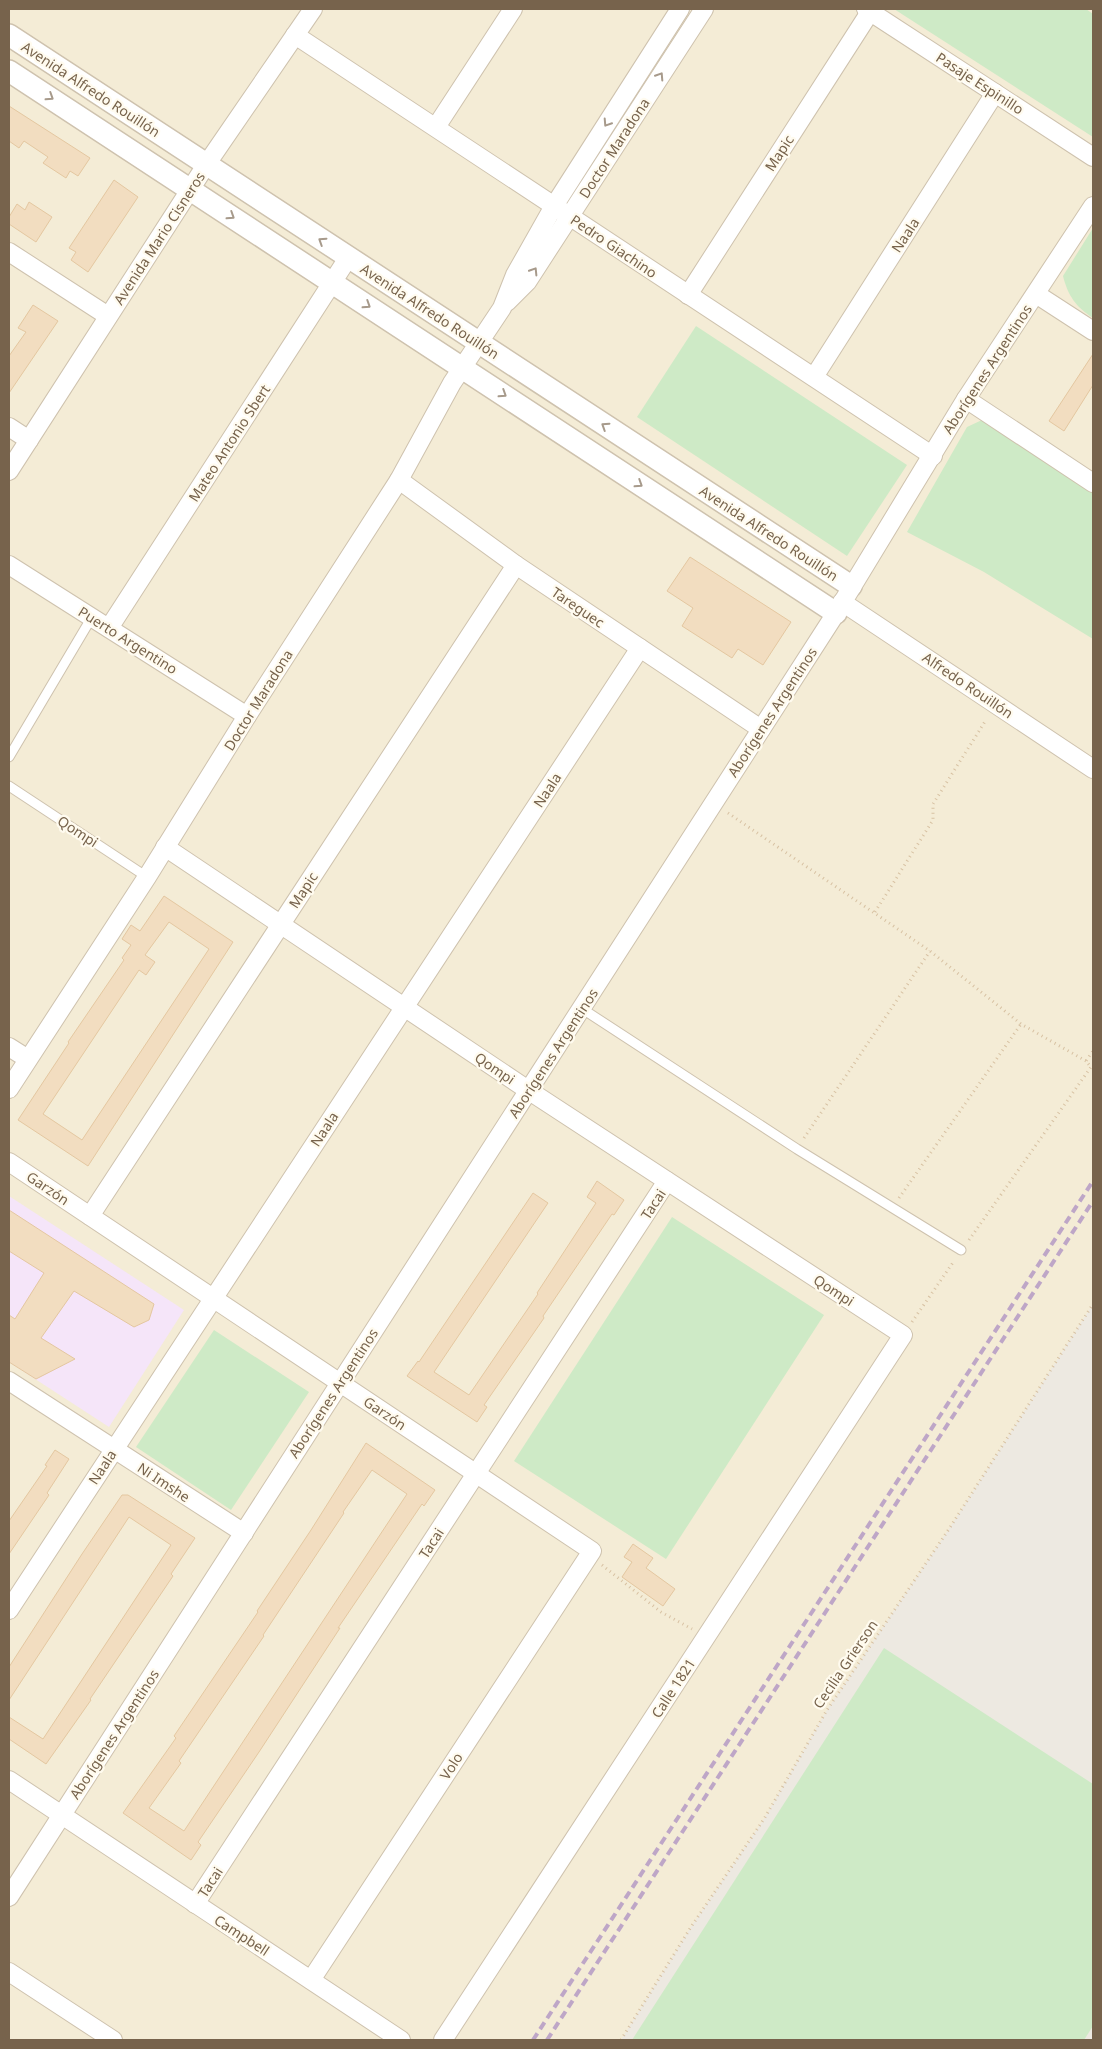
<svg xmlns="http://www.w3.org/2000/svg" width="1102" height="2049" font-family="'Noto Sans',sans-serif">
	<rect width="100%" height="100%" fill="#fcf8e8"/>
	<rect fill="#f4ecd6" x="9" y="9" width="1084" height="2031"/>
	<path fill="#ede9e1" d="M 1093,1304 L 1093,2040 L 621,2040 L 691,1927 L 764,1819 L 827,1710 L 949,1529 Z"/>
	<path fill="#f5e5f9" d="M 9,1196 L 184,1310 L 109,1427 L 9,1362 Z"/>
	<g fill="#ceeac6">
		<path d="M 894,9 L 1086,9 L 1093,14 L 1093,137 Z"/>
		<path d="M 1093,228 L 1093,318 C 1076,307 1068,296 1063,276 Z"/>
		<path d="M 696,326 L 907,465 L 847,556 L 637,417 Z"/>
		<path d="M 982,420 L 1001,429 L 1093,489 L 1093,639 L 984,572 L 907,532 L 967,427 Z"/>
		<path d="M 672,1217 L 824,1315 L 666,1559 L 514,1461 Z"/>
		<path d="M 214,1330 L 309,1392 L 231,1510 L 136,1447 Z"/>
		<path d="M 884,1648 L 1093,1784 L 1093,2026 L 1084,2040 L 632,2040 Z"/>
	</g>
	<g fill="#f2ddc0" stroke="#e4c7a0" fill-rule="evenodd">
		<path d="M 9,106 L 90,158 L 78,176 L 70,171 L 66,178 L 43,163 L 48,157 L 24,141 L 19,148 L 9,141 Z"/>
		<path d="M 114,180 L 138,197 L 88,272 L 71,260 L 76,252 L 69,248 Z"/>
		<path d="M 29,202 L 52,217 L 36,242 L 9,224 L 9,217 L 17,204 L 25,210 Z"/>
		<path d="M 33,305 L 58,321 L 9,393 L 9,356 L 26,332 L 18,328 Z"/>
		<path d="M 1093,354 L 1093,385 L 1064,431 L 1049,421 Z"/>
		<path d="M 690,557 L 791,622 L 763,665 L 738,649 L 732,658 L 682,626 L 693,608 L 667,591 Z"/>
		<path d="M 164,896 L 233,942 L 88,1166 L 18,1120 L 69,1043 L 68,1042 L 124,960 L 122,958 L 131,945 L 122,939 L 131,925 L 140,931 ZM 169,922 L 209,949 L 82,1140 L 43,1114 L 139,970 L 146,975 L 155,962 L 145,955 Z"/>
		<path d="M 597,1181 L 624,1200 L 614,1215 L 612,1214 L 543,1316 L 544,1318 L 484,1405 L 487,1407 L 477,1422 L 407,1376 L 418,1361 L 419,1362 L 533,1193 L 548,1203 L 434,1372 L 469,1395 L 538,1294 L 537,1293 L 596,1203 L 587,1197 Z"/>
		<path d="M 9,1210 L 154,1304 L 149,1320 L 134,1327 L 74,1291 L 41,1338 L 75,1359 L 36,1379 L 9,1362 L 9,1315 L 15,1319 L 44,1273 L 9,1251 Z"/>
		<path d="M 366,1443 L 435,1490 L 424,1506 L 422,1504 L 338,1628 L 340,1628 L 259,1752 L 198,1842 L 201,1845 L 191,1860 L 123,1813 L 176,1738 L 174,1736 L 258,1612 L 257,1611 L 311,1530 ZM 372,1470 L 407,1494 L 184,1831 L 149,1808 L 181,1763 L 179,1761 L 264,1636 L 263,1635 L 344,1513 L 343,1512 Z"/>
		<path d="M 55,1450 L 69,1459 L 47,1493 L 49,1495 L 9,1554 L 9,1521 L 47,1466 L 45,1465 Z"/>
		<path d="M 122,1495 L 128,1495 L 195,1538 L 171,1574 L 173,1576 L 90,1699 L 91,1700 L 46,1764 L 9,1739 L 9,1717 L 43,1739 L 171,1545 L 129,1517 L 9,1700 L 9,1667 L 82,1554 Z"/>
		<path d="M 633,1544 L 653,1558 L 646,1568 L 675,1589 L 663,1606 L 622,1577 L 632,1562 L 624,1557 Z"/>
	</g>
	<g fill="none" stroke-linecap="round" stroke-linejoin="round">
		<g stroke="#cec2ae" stroke-width="11">
			<g id="service">
				<path d="M 9,757 L 92,617"/>
				<path d="M 9,786 L 147,877"/>
				<path d="M 581,1008 L 797,1149 L 961,1250"/>
			</g>
		</g>
		<g stroke="#cec2ae" stroke-width="20">
			<g id="minor">
				<path d="M 866,9 L 1093,157"/>
				<path d="M 295,35 L 933,456"/>
				<path d="M 436,127 L 513,9"/>
				<path d="M 9,252 L 108,316"/>
				<path d="M 1036,294 L 1093,331"/>
				<path d="M 688,295 L 870,12"/>
				<path d="M 507,302 L 527,282 L 704,9"/>
				<path d="M 814,377 L 995,93"/>
				<path d="M 966,399 L 1093,483"/>
				<path d="M 9,427 L 29,440"/>
				<path d="M 9,471 L 206,165 L 313,9"/>
				<path d="M 399,480 L 516,565 L 761,729"/>
				<path d="M 9,565 L 247,716"/>
				<path d="M 842,602 L 1093,769"/>
				<path d="M 109,628 L 348,258"/>
				<path d="M 165,847 L 528,1090 L 903,1335 L 443,2040"/>
				<path d="M 9,1047 L 28,1059"/>
				<path d="M 9,1089 L 147,877 L 247,716 L 399,480 L 452,383 L 502,308 L 515,275 L 554,206 L 680,9"/>
				<path d="M 9,1162 L 592,1551 L 311,1980"/>
				<path d="M 90,1216 L 516,565"/>
				<path d="M 9,1381 L 244,1533"/>
				<path d="M 9,1610 L 640,648"/>
				<path d="M 9,1780 L 401,2040"/>
				<path d="M 9,1897 L 836,613 L 966,399 L 1093,206"/>
				<path d="M 195,1904 L 667,1181"/>
				<path d="M 9,1972 L 113,2040"/>
			</g>
		</g>
		<g stroke="#cec2ae" stroke-width="24">
			<g id="tertiary">
				<path d="M 9,35 L 851,586"/>
				<path d="M 9,71 L 836,613"/>
			</g>
		</g>
		<g stroke="#d7c1a2" stroke-width="3" stroke-dasharray="1 4" stroke-linecap="butt">
			<path d="M 728,813 L 930,951 L 1021,1024 L 1086,1061"/>
			<path d="M 875,912 L 933,820 L 933,804 L 986,720"/>
			<path d="M 804,1138 L 930,951"/>
			<path d="M 899,1198 L 1021,1024"/>
			<path d="M 969,1240 L 1091,1067 L 1086,1061 L 1093,1051"/>
			<path d="M 912,1322 L 954,1261"/>
			<path d="M 602,1565 L 661,1612 L 692,1629"/>
			<path d="M 621,2040 L 691,1927 L 764,1819 L 827,1710 L 949,1529 L 1093,1304"/>
		</g>
		<use href="#service" stroke="#fff" stroke-width="9"/>
		<use href="#minor" stroke="#fff" stroke-width="18"/>
		<use href="#tertiary" stroke="#fff" stroke-width="21"/>
		<g stroke="#bea6c7" stroke-width="4" stroke-dasharray="8 5" stroke-linecap="butt">
			<path d="M 533,2040 L 1093,1181"/>
			<path d="M 547,2040 L 1093,1201"/>
		</g>
	</g>
	<defs><path id="oneway-chevron" d="M-2-3.5L2.5 0L-2 3.5" fill="none" stroke-width="1.6" stroke-linecap="round" stroke-linejoin="round" transform="scale(1.25)"/></defs>
	<g stroke="#a79a8b">
		<use href="#oneway-chevron" transform="translate(660 76) rotate(-57)"/>
		<use href="#oneway-chevron" transform="translate(50 97) rotate(33)"/>
		<use href="#oneway-chevron" transform="translate(607 123) rotate(123)"/>
		<use href="#oneway-chevron" transform="translate(231 216) rotate(33)"/>
		<use href="#oneway-chevron" transform="translate(322 241) rotate(-147)"/>
		<use href="#oneway-chevron" transform="translate(534 271) rotate(-58)"/>
		<use href="#oneway-chevron" transform="translate(367 305) rotate(33)"/>
		<use href="#oneway-chevron" transform="translate(503 394) rotate(33)"/>
		<use href="#oneway-chevron" transform="translate(605 426) rotate(-147)"/>
		<use href="#oneway-chevron" transform="translate(639 484) rotate(33)"/>
	</g>
	<g text-anchor="middle" dominant-baseline="central" stroke-width="4.5" stroke-linejoin="round" paint-order="stroke">
		<g font-size="14" fill="#77634c" stroke="#fffbef">
			<text transform="translate(980 83) rotate(33)">Pasaje Espinillo</text>
			<text transform="translate(91 89) rotate(33)">Avenida Alfredo Rouillón</text>
			<text transform="translate(614 148) rotate(-57)">Doctor Maradona</text>
			<text transform="translate(779 153) rotate(-57)">Mapic</text>
			<text transform="translate(905 235) rotate(-57)">Naala</text>
			<text transform="translate(159 238) rotate(-57)">Avenida Mario Cisneros</text>
			<text transform="translate(614 246) rotate(34)">Pedro Giachino</text>
			<text transform="translate(430 311) rotate(33)">Avenida Alfredo Rouillón</text>
			<text transform="translate(987 369) rotate(-57)">Aborígenes Argentinos</text>
			<text transform="translate(229 443) rotate(-57)">Mateo Antonio Sbert</text>
			<text transform="translate(769 533) rotate(33)">Avenida Alfredo Rouillón</text>
			<text transform="translate(578 607) rotate(34)">Tareguec</text>
			<text transform="translate(128 640) rotate(32)">Puerto Argentino</text>
			<text transform="translate(968 685) rotate(34)">Alfredo Rouillón</text>
			<text transform="translate(258 700) rotate(-58)">Doctor Maradona</text>
			<text transform="translate(772 712) rotate(-57)">Aborígenes Argentinos</text>
			<text transform="translate(547 790) rotate(-57)">Naala</text>
			<text transform="translate(78 831) rotate(33)">Qompi</text>
			<text transform="translate(303 890) rotate(-57)">Mapic</text>
			<text transform="translate(553 1053) rotate(-57)">Aborígenes Argentinos</text>
			<text transform="translate(495 1068) rotate(34)">Qompi</text>
			<text transform="translate(324 1129) rotate(-57)">Naala</text>
			<text transform="translate(48 1188) rotate(34)">Garzón</text>
			<text transform="translate(653 1204) rotate(-57)">Tacai</text>
			<text transform="translate(834 1290) rotate(33)">Qompi</text>
			<text transform="translate(333 1393) rotate(-57)">Aborígenes Argentinos</text>
			<text transform="translate(385 1413) rotate(34)">Garzón</text>
			<text transform="translate(102 1467) rotate(-57)">Naala</text>
			<text transform="translate(164 1482) rotate(33)">Ni Imshe</text>
			<text transform="translate(431 1543) rotate(-57)">Tacai</text>
			<text transform="translate(845 1664) rotate(-56)">Cecilia Grierson</text>
			<text transform="translate(673 1688) rotate(-57)">Calle 1821</text>
			<text transform="translate(114 1734) rotate(-57)">Aborígenes Argentinos</text>
			<text transform="translate(451 1766) rotate(-57)">Volo</text>
			<text transform="translate(210 1882) rotate(-57)">Tacai</text>
			<text transform="translate(242 1935) rotate(33)">Campbell</text>
		</g>
	</g>
	<rect width="1102" height="2049" fill="none" stroke="#77634c" stroke-width="20"/>
</svg>
